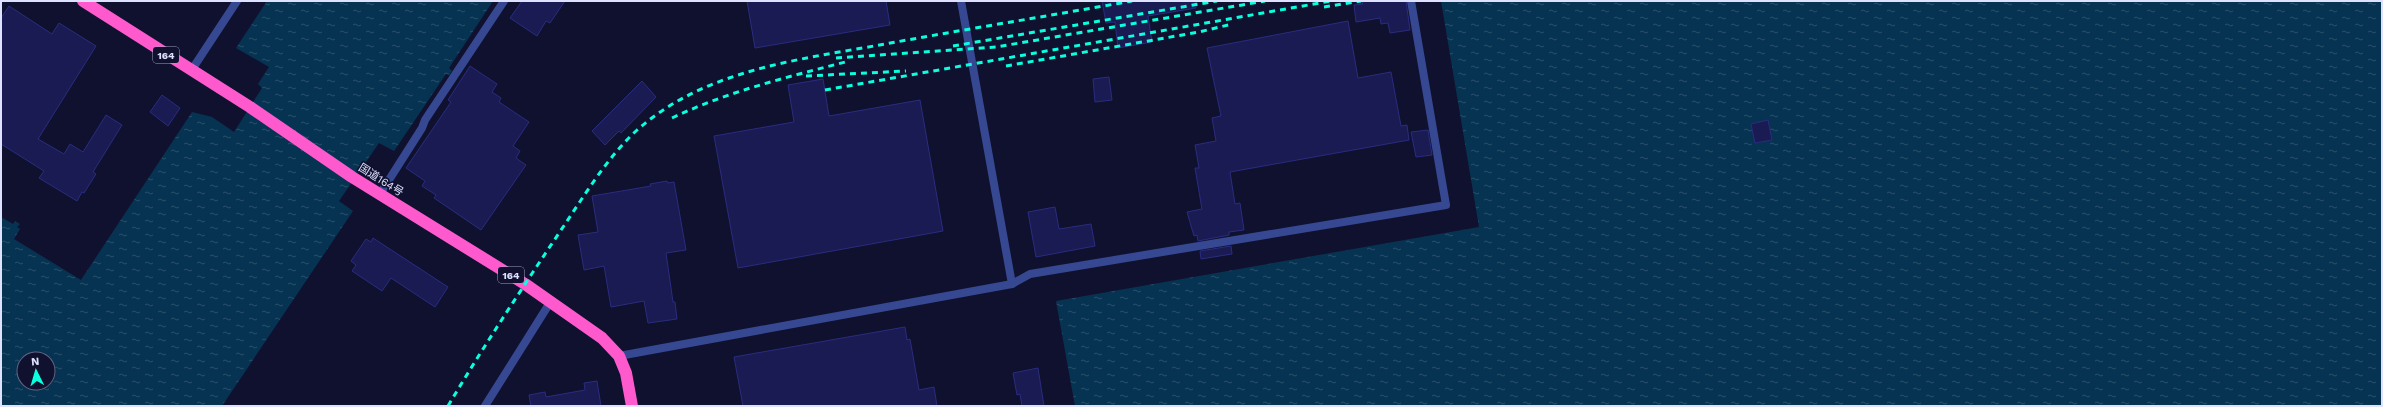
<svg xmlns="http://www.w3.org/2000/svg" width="2383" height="407" font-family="'Work Sans','Noto Sans JP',sans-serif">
	<defs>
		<pattern id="water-ripples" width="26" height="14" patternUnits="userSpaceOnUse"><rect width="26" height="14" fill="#063351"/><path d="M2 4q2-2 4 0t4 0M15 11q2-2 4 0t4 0" fill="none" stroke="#2a506b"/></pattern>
	</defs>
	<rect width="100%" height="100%" fill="#10112f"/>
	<g fill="url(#water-ripples)" fill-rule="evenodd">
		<path d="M 267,1 L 493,1 L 449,68 L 452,71 L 449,75 L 446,74 L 394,151 L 379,143 L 339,201 L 353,211 L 222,406 L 1,406 L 1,217 L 13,224 L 15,221 L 20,224 L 17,227 L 20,229 L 14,239 L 81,280 L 192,112 L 212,117 L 234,132 L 262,88 L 258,84 L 269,67 L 236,48 ZM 24,359 L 48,359 L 48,383 L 24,383 Z"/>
		<path d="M 1441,1 L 2382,1 L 2382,406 L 1075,406 L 1056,301 L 1479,227 Z"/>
	</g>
	<g fill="#1a1b52" stroke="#2a2c80">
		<path d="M 522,1 L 565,1 L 550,23 L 546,21 L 537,36 L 510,18 Z"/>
		<path d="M 747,1 L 886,1 L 890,25 L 755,48 Z"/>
		<path d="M 1102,1 L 1196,1 L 1196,8 L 1148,16 L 1152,42 L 1118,48 L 1115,22 L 1106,23 Z"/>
		<path d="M 1362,1 L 1406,1 L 1410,30 L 1390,33 L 1388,23 L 1381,24 L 1380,18 L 1356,22 L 1354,5 L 1363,4 Z"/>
		<path d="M 9,6 L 52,34 L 59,23 L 96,46 L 38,139 L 64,154 L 70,144 L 83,152 L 106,115 L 122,125 L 93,172 L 96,174 L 84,193 L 82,192 L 77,201 L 39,178 L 44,171 L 1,144 L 1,18 Z"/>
		<path d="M 1348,21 L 1358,78 L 1391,72 L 1401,126 L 1407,125 L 1409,140 L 1230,172 L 1235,204 L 1240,203 L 1244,230 L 1229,232 L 1229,235 L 1198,241 L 1197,235 L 1194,236 L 1187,212 L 1202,209 L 1195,168 L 1199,168 L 1195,145 L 1216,141 L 1212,118 L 1221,116 L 1207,48 Z"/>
		<path d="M 470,66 L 497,84 L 492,92 L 501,98 L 499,102 L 529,122 L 513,146 L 520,151 L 516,158 L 526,165 L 481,230 L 434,198 L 436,195 L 422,186 L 425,181 L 406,168 L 451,102 L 448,100 Z"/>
		<path d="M 1109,77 L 1112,100 L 1095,102 L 1093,79 Z"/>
		<path d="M 823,79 L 829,116 L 920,100 L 943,231 L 738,268 L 714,136 L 794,122 L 788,85 Z"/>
		<path d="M 642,81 L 656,97 L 621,133 L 619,131 L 605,145 L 592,131 Z"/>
		<path d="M 162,95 L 180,108 L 168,126 L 150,112 Z"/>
		<path d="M 1768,120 L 1772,140 L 1755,143 L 1751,124 Z"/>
		<path d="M 1428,130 L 1432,155 L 1416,157 L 1411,132 Z"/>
		<path d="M 667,181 L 668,183 L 674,182 L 686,250 L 666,253 L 673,302 L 675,302 L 677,319 L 648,323 L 644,301 L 611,307 L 604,266 L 584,270 L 578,235 L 598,232 L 592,196 L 651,186 L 650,184 Z"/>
		<path d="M 1055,207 L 1059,229 L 1091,224 L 1095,246 L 1036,257 L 1028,212 Z"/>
		<path d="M 373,238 L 448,287 L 435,307 L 391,278 L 382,291 L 352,271 L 356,265 L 351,261 L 366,239 L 371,242 Z"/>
		<path d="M 1231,246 L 1232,254 L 1201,259 L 1200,251 Z"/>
		<path d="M 905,327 L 907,340 L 910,339 L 919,390 L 934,387 L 937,406 L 743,406 L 734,357 Z"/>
		<path d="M 1038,368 L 1044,406 L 1022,406 L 1020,394 L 1017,395 L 1013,373 Z"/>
		<path d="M 597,381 L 601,406 L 531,406 L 529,395 L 545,392 L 546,397 L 585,390 L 584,383 Z"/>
	</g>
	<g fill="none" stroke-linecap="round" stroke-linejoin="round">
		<g stroke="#374892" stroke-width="8">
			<path d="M 380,194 L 422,128 L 425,120 L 504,1"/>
			<path d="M 1012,284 L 1030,274 L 1446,205 L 1411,1"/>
		</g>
		<g stroke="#374892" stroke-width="8">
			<path d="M 191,71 L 237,1"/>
			<path d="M 619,356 L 1012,284 L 961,1"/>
			<path d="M 485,406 L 551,301"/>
		</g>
		<path stroke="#ff59ce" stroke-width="12" d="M 83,1 L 250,107 L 352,177 L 525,284 L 602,338 L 619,356 L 626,373 L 632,406"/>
		<g stroke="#0affdf" stroke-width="3" stroke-dasharray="6 5" stroke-linecap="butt">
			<path d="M 1324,7 L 1361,1"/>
			<path d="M 953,46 L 1217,1"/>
			<path d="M 836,58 L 996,47 L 1265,1"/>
			<path d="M 1006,66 L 1199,32 L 1232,24"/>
			<path d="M 806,76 L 906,71"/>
			<path d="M 825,90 L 1331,1"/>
			<path d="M 672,118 C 729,91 788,77 849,61"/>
			<path d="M 448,406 C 483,347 521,290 559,233 C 583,198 605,160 636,131 C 707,67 806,59 896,42 C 974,28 1053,15 1132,1"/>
		</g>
	</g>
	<g text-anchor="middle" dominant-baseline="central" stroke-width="3.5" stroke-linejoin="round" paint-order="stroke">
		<g fill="#10112f" stroke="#a0a3c1" stroke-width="1">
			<rect x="153" y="47" width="26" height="16" rx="3"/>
			<rect x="498" y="267" width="26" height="16" rx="3"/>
		</g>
		<g font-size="10" font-weight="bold" fill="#dee1ff">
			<text x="166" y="55">164</text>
			<text x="511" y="275">164</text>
		</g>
		<g font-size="11" fill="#dee1ff" stroke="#10112f">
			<text transform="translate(381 180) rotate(32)">国道164号</text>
		</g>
	</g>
	<rect width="2383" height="407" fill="none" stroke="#dee1ff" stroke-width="4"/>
	<g transform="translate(36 371) rotate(355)"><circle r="19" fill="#10112f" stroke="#626482"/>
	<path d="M0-3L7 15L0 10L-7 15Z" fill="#0affdf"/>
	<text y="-6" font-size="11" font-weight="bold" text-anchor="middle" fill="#dee1ff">N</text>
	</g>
</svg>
